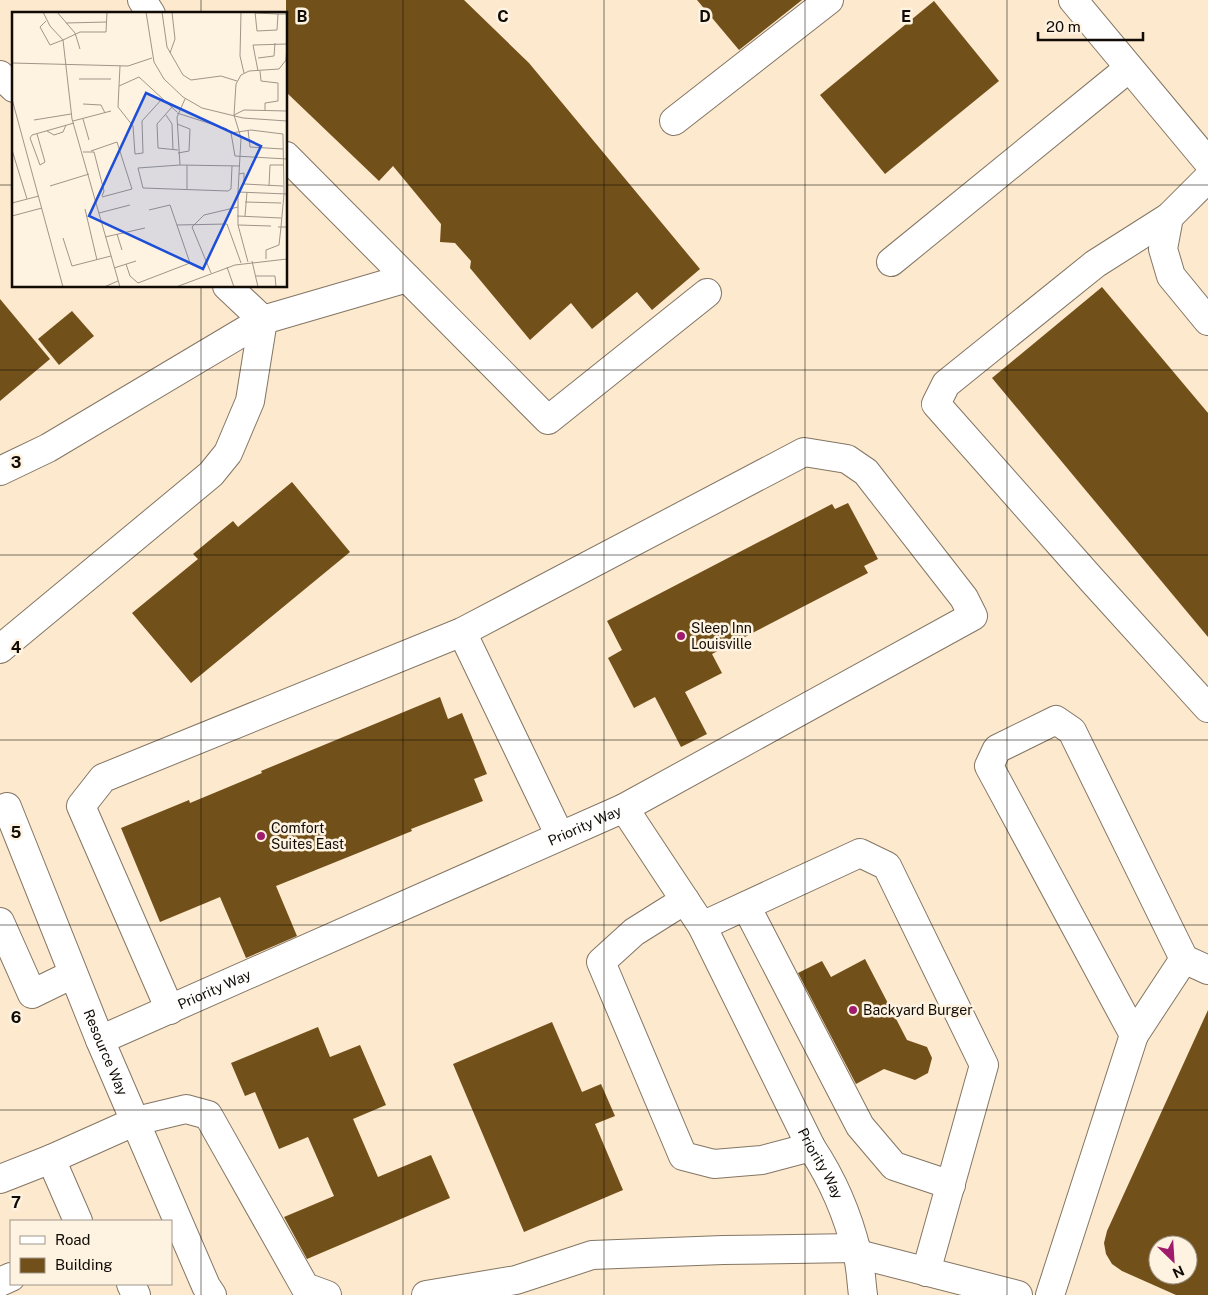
<svg xmlns="http://www.w3.org/2000/svg" width="1208" height="1295" font-family="'Public Sans',sans-serif">
	<rect width="100%" height="100%" fill="#fef2e1"/>
	<path fill="#fde9ce" fill-rule="evenodd" d="M 0,0 L 1208,0 L 1208,1295 L 0,1295 ZM 14,14 L 286,14 L 286,286 L 14,286 ZM 11,1221 L 171,1221 L 171,1284 L 11,1284 ZM 1158,1245 L 1188,1245 L 1188,1275 L 1158,1275 Z"/>
	<g fill="#72501a" fill-rule="evenodd">
		<path d="M 286,0 L 464,0 L 529,63 L 700,269 L 652,310 L 637,292 L 592,329 L 571,303 L 530,340 L 470,268 L 471,261 L 455,243 L 440,242 L 441,224 L 393,166 L 379,181 L 286,92 Z"/>
		<path d="M 697,0 L 802,0 L 739,50 Z"/>
		<path d="M 934,1 L 999,81 L 885,174 L 820,95 Z"/>
		<path d="M 1102,287 L 1208,413 L 1208,637 L 992,378 Z"/>
		<path d="M 0,299 L 50,359 L 0,401 Z"/>
		<path d="M 72,311 L 94,336 L 59,365 L 38,339 Z"/>
		<path d="M 292,482 L 350,552 L 191,683 L 132,613 L 198,559 L 193,554 L 233,521 L 238,527 Z"/>
		<path d="M 848,503 L 878,559 L 864,566 L 868,573 L 712,654 L 722,673 L 685,692 L 707,734 L 681,747 L 655,697 L 634,708 L 608,658 L 622,650 L 607,621 L 832,504 L 835,509 Z"/>
		<path d="M 440,697 L 448,719 L 462,713 L 487,774 L 474,779 L 483,801 L 411,829 L 412,831 L 358,853 L 276,886 L 297,936 L 246,958 L 220,897 L 160,922 L 121,828 L 189,800 L 190,803 L 262,773 L 261,771 Z"/>
		<path d="M 865,959 L 907,1040 L 927,1047 L 932,1058 L 928,1073 L 915,1080 L 884,1069 L 856,1084 L 798,973 L 822,961 L 831,977 Z"/>
		<path d="M 1208,1010 L 1208,1295 L 1176,1295 L 1122,1271 L 1112,1264 L 1106,1254 L 1104,1243 L 1107,1231 ZM 1158,1245 L 1188,1245 L 1188,1275 L 1158,1275 Z"/>
		<path d="M 552,1022 L 582,1092 L 601,1084 L 615,1116 L 595,1124 L 623,1190 L 524,1232 L 453,1064 Z"/>
		<path d="M 318,1027 L 330,1057 L 360,1045 L 386,1105 L 353,1119 L 378,1177 L 431,1155 L 450,1198 L 307,1259 L 284,1217 L 334,1196 L 308,1137 L 279,1149 L 255,1092 L 245,1096 L 231,1063 Z"/>
	</g>
	<g fill="none" stroke-linecap="round" stroke-linejoin="round">
		<g stroke="#837664" stroke-width="30">
			<g id="minor">
				<path d="M 142,0 L 151,14"/>
				<path d="M 1073,0 L 1208,162"/>
				<path d="M 0,75 L 14,88"/>
				<path d="M 674,121 L 829,0"/>
				<path d="M 286,156 L 548,420 L 707,293"/>
				<path d="M 1208,178 L 1169,217 L 1163,249 L 1171,276 L 1208,321"/>
				<path d="M 1169,217 L 1095,264 L 946,384 L 936,404 L 1091,579 L 1208,708"/>
				<path d="M 891,262 L 1129,68"/>
				<path d="M 227,286 L 263,320"/>
				<path d="M 0,471 L 48,448 L 263,320 L 407,278"/>
				<path d="M 462,632 L 560,836"/>
				<path d="M 0,649 L 211,474 L 228,453 L 250,401 L 263,320"/>
				<path id="s1" d="M 0,810 L 7,807 L 100,1040 L 206,1286 L 212,1295"/>
				<path d="M 685,900 L 634,932 L 601,962 L 683,1156 L 714,1164 L 762,1160 L 811,1147"/>
				<path d="M 746,906 L 860,1126 L 894,1166 L 951,1185"/>
				<path d="M 0,922 L 32,994 L 73,974"/>
				<path d="M 702,926 L 860,853 L 887,866 L 984,1065 L 926,1272"/>
				<path d="M 170,1010 L 81,806 L 103,778 L 462,632 L 804,452 L 847,459 L 866,472 L 964,598 L 973,616 L 624,808"/>
				<path d="M 1134,1035 L 1184,959"/>
				<path id="s2" d="M 100,1040 L 624,808 L 702,926 L 811,1147 C 833,1180 848,1215 857,1253 C 861,1266 861,1281 863,1295"/>
				<path d="M 51,1159 L 78,1221"/>
				<path d="M 0,1179 L 51,1159 L 136,1121 L 186,1109 L 208,1115 L 305,1287 L 327,1295"/>
				<path d="M 858,1254 L 1018,1295"/>
				<path d="M 0,1282 L 11,1277"/>
				<path d="M 131,1284 L 136,1295"/>
				<path d="M 426,1295 L 516,1280 L 592,1255 L 723,1250 L 856,1248"/>
				<path d="M 1050,1295 L 1134,1035 L 989,766 L 997,749 L 1056,720 L 1072,731 L 1184,959 L 1208,970"/>
			</g>
		</g>
		<use href="#minor" stroke="#fff" stroke-width="28"/>
	</g>
	<path fill="none" stroke="#100b05" stroke-width="1" stroke-opacity="0.55" d="M 201,0 L 201,14M 403,0 L 403,1295M 604,0 L 604,1295M 805,0 L 805,1295M 1007,0 L 1007,1295M 0,185 L 14,185M 286,185 L 1208,185M 201,286 L 201,1295M 0,370 L 1208,370M 0,555 L 1208,555M 0,740 L 1208,740M 0,925 L 1208,925M 0,1110 L 1208,1110"/>
	<g fill="#9f1c6c" stroke="#fef2e1" stroke-width="2">
		<circle cx="681" cy="636" r="5"/>
		<circle cx="261" cy="836" r="5"/>
		<circle cx="853" cy="1010" r="5"/>
	</g>
	<g text-anchor="middle" dominant-baseline="central" stroke-width="5" stroke-linejoin="round" paint-order="stroke">
		<g font-size="14" fill="#100b05" stroke="#fef2e1" text-anchor="start">
			<text x="691" y="628">Sleep Inn<tspan x="691" dy="16">Louisville</tspan></text>
			<text x="271" y="828">Comfort<tspan x="271" dy="16">Suites East</tspan></text>
			<text x="863" y="1010">Backyard Burger</text>
		</g>
		<g font-size="14" fill="#100b05" stroke="#fef2e1">
			<text stroke="none"><textPath href="#s2" startOffset="530">Priority Way</textPath></text>
			<text stroke="none"><textPath href="#s2" startOffset="125">Priority Way</textPath></text>
			<text stroke="none"><textPath href="#s1" startOffset="272">Resource Way</textPath></text>
			<text stroke="none"><textPath href="#s2" startOffset="980">Priority Way</textPath></text>
		</g>
	</g>
	<g transform="translate(12 12)">
		<rect width="275" height="275" fill="#fef2e1"/>
		<path fill="none" stroke="#9f9689" stroke-width="1" d="M 31,0 L 38,14 L 51,28 L 38,33 L 28,15 L 34,9M 45,0 L 63,21 L 68,37M 95,0 L 94,20 L 68,20 L 51,28 L 60,107 L 108,275M 134,0 L 142,50 L 152,67 L 171,85 L 190,96 L 231,106 L 275,109M 150,0 L 155,35 L 171,63 L 179,68 L 209,64 L 225,69M 229,0 L 228,44 L 232,61M 243,0 L 245,19 L 265,18 L 266,2 L 275,2M 243,1 L 266,2M 54,11 L 95,10M 275,34 L 274,48 L 267,57 L 237,59 L 229,63 L 224,72 L 222,103 L 229,126 L 226,180 L 275,182M 158,41 L 163,27 L 160,0M 246,46 L 262,44 L 263,31M 0,51 L 116,54 L 140,46M 246,59 L 241,33 L 275,32M 248,59 L 249,69 L 266,71 L 266,89 L 253,91 L 253,99M 67,67 L 99,67M 107,74 L 108,54M 0,87 L 51,275M 150,87 L 130,109 L 131,141 L 123,142 L 121,114 L 106,95 L 107,74 L 127,65 L 165,100M 173,87 L 165,105 L 168,153 L 228,154M 71,92 L 89,93 L 93,101M 160,95 L 145,112 L 146,136 L 166,138M 165,101 L 215,117 L 219,121 L 223,144 L 275,147M 154,103 L 160,112 L 161,138M 222,103 L 232,98 L 275,99M 71,107 L 77,128M 22,108 L 59,102M 61,109 L 99,99M 165,112 L 178,117 L 177,139 L 166,141M 236,118 L 238,135 L 271,137M 35,119 L 42,123 L 51,120 L 54,113M 219,121 L 239,118 L 271,122 L 272,182 L 269,215 L 266,215M 25,122 L 33,150 L 28,153 L 18,126 L 20,123 L 62,111M 0,138 L 15,187M 79,139 L 105,130 L 120,177 L 90,185M 71,140 L 82,140 L 92,179 L 90,184M 168,153 L 126,156 L 131,176 L 216,179 L 219,177 L 220,154M 175,153 L 175,177M 227,162 L 232,161 L 232,172 L 271,174M 38,174 L 77,162M 257,174 L 258,153 L 271,153M 226,180 L 226,213 L 236,250M 233,190 L 269,191M 0,191 L 27,184M 73,197 L 85,248M 87,201 L 118,193M 0,204 L 30,196M 225,204 L 269,206M 233,204 L 235,180M 165,213 L 215,212 L 229,251M 226,213 L 259,214M 180,215 L 192,203 L 226,195M 180,215 L 199,261M 105,222 L 110,238M 93,225 L 133,216M 51,226 L 60,254 L 99,244M 254,247 L 254,238 L 267,233 L 269,215 L 275,215M 240,249 L 246,275M 114,252 L 118,264 L 126,271 L 178,251 L 158,193 L 137,198M 215,255 L 222,275M 102,256 L 124,249M 243,264 L 263,264 L 264,275M 92,275 L 106,269M 164,275 L 223,253 L 275,247"/>
		<path fill="#1d4ed8" fill-opacity="0.15" stroke="#1d4ed8" stroke-width="2.5" d="M 134,81 L 249,134 L 191,257 L 77,204 Z"/>
		<rect width="275" height="275" fill="none" stroke="#100b05" stroke-width="2.5"/>
	</g>
	<g font-size="16" text-anchor="middle" font-weight="bold" fill="#100b05" stroke="#fef2e1" stroke-width="5" stroke-linejoin="round" paint-order="stroke">
		<text x="302" y="22">B</text>
		<text x="503" y="22">C</text>
		<text x="705" y="22">D</text>
		<text x="906" y="22">E</text>
		<text x="16" y="468">3</text>
		<text x="16" y="653">4</text>
		<text x="16" y="838">5</text>
		<text x="16" y="1023">6</text>
		<text x="16" y="1208">7</text>
	</g>
	<rect x="10" y="1220" width="162" height="65" fill="#fef2e1" stroke="#9f9689"/>
	<rect x="20" y="1236" width="25" height="8" fill="#ffffff" stroke="#9f9689"/>
	<text x="55" y="1245" font-size="15" fill="#100b05">Road</text>
	<rect x="20" y="1258" width="25" height="15" fill="#72501a" stroke="#9f9689"/>
	<text x="55" y="1270" font-size="15" fill="#100b05">Building</text>
	<g transform="translate(1173 1260) rotate(155)"><circle r="24" fill="#fef2e1" stroke="#9f9689"/>
	<path d="M0-4L9 19L0 12L-9 19Z" fill="#9f1c6c"/>
	<text y="-8" font-size="14" font-weight="bold" text-anchor="middle" fill="#100b05">N</text>
	</g>
	<path d="M1038 32v8h105v-8" fill="none" stroke="#100b05" stroke-width="2.5"/>
	<text x="1046" y="32" font-size="15" fill="#100b05" stroke="#fef2e1" stroke-width="4" paint-order="stroke">20 m</text>
</svg>
